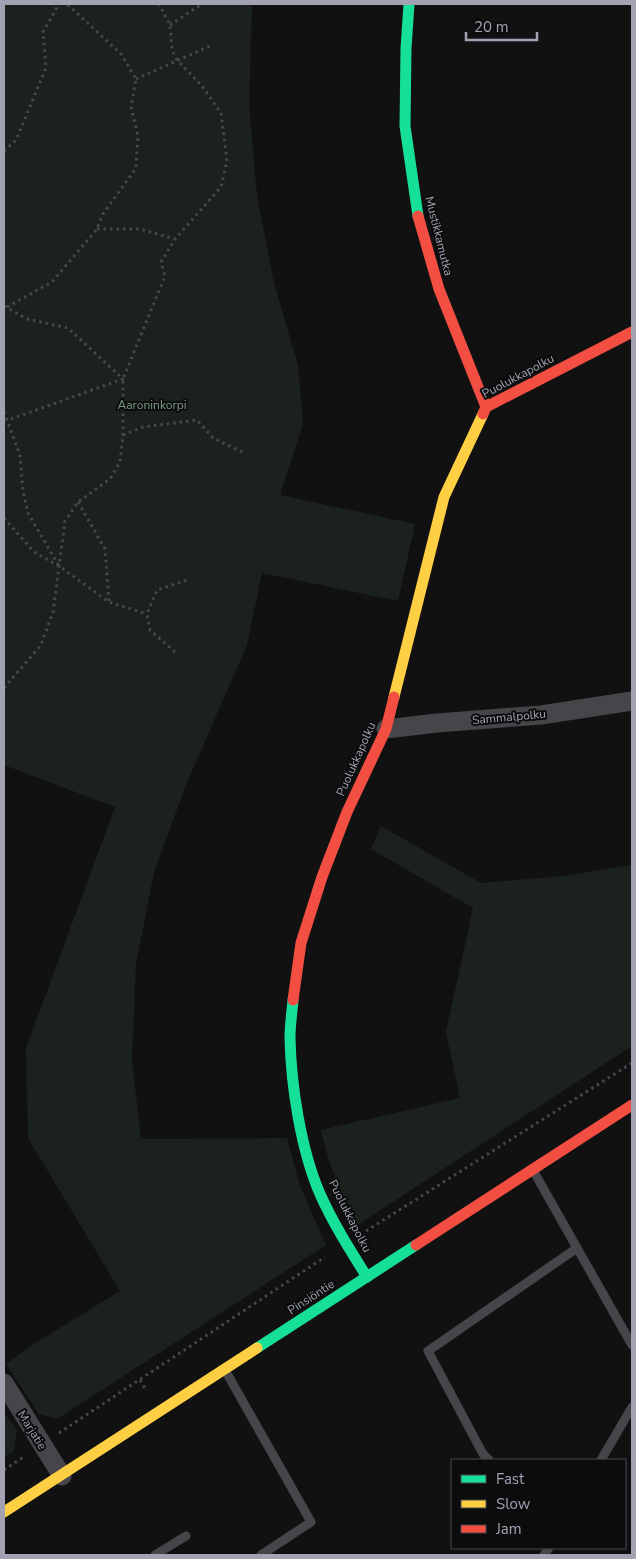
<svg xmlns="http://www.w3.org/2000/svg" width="636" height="1559" font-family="'Nunito Sans',sans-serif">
	<rect width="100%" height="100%" fill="#111112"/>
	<g fill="#1b221e">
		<path d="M 4,4 L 252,4 L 249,105 L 257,195 L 274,283 L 298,365 L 303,424 L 280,495 L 415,524 L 398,601 L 262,573 L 247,645 L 186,785 L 154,872 L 136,964 L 132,1059 L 141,1139 L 287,1138 L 300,1186 L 326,1245 L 57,1419 L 39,1414 L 6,1364 L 29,1347 L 120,1291 L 28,1138 L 26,1048 L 115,807 L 4,765 Z"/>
		<path d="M 381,826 L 481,883 L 564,876 L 632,865 L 632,1046 L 356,1226 C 342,1195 328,1164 321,1130 L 460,1098 L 446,1032 L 473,908 L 371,849 Z"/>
		<path d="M 4,1413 L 17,1430 L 14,1451 L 4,1457 Z"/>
	</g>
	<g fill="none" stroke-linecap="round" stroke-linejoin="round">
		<g stroke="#47474c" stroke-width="3" stroke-dasharray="2.5 4" stroke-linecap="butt">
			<path d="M 170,25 L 202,4"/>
			<path d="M 136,79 L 212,45"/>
			<path d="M 4,151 L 16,140 L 46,68 L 43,32 L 59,4"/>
			<path d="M 97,229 L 140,229 L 175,239"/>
			<path d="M 4,306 L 27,319 L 68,328 L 123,379 L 8,420"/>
			<path d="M 7,307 L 52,282 L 97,229 L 103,214 L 136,168 L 138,136 L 131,107 L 136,79 L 121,54 L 67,4"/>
			<path d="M 4,412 L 20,455 L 23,491 L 28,513 L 59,566"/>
			<path d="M 123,435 L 143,427 L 197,420 L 213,438 L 242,452"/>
			<path d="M 78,502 L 105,549 L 109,601"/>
			<path d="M 4,518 L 34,552 L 59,566 L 109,602 L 147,614"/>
			<path d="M 175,652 L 150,630 L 147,614 L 157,590 L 187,580"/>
			<path d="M 4,688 L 41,645 L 53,612 L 65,521 L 78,502 L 110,479 L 120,462 L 123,436 L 123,379 L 165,276 L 161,262 L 175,239 L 221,187 L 227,161 L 221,113 L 202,86 L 177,60 L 172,50 L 170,25 L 159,4"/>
			<path d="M 366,1231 L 632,1063"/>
			<path d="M 140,1380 L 146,1390"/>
			<path d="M 59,1433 L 325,1257"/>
			<path d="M 4,1470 L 25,1456"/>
		</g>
		<g stroke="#46464a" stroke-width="9">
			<path d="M 534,1172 L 632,1345"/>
			<path d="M 225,1370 L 311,1522 L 261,1555"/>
			<path d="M 489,1460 L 483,1454 L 428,1351 L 577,1248"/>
			<path d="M 601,1460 L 632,1407"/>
			<path d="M 155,1555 L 186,1536"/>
			<path d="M 544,1555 L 549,1548"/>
		</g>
		<g stroke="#46464a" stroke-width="19">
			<path d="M 386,729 L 437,723 L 541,715 L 632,701"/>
			<path d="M 4,1383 L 62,1476"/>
		</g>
		<g stroke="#16e098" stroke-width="11">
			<path d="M 409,4 L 406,48 L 405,126 L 418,216"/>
			<path d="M 293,1000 C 292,1012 290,1025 290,1038 C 291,1086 301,1150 320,1194 C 333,1223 350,1250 367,1277"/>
			<path d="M 257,1348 L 416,1245"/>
		</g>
		<g stroke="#ffcf43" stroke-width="11">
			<path d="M 394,697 L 444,497 L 483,414"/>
			<path d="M 4,1512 L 257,1348"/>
		</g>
		<g stroke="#f24e42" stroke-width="11">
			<path d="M 418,216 L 439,289 L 486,407"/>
			<path d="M 483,414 L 486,407 L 632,332"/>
			<path d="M 293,1000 L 301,943 L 322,877 L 347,812 L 386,729 L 394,697"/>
			<path d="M 416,1245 L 632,1105"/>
		</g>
	</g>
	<g text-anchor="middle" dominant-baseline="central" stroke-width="4" stroke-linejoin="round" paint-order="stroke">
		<g font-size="12" fill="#a2a2b3" stroke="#0c0c0d">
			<text transform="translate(439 236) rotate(76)">Mustikkamutka</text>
			<text transform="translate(518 376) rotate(-28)">Puolukkapolku</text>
			<text transform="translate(509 717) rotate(-5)">Sammalpolku</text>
			<text transform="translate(356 759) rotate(-66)">Puolukkapolku</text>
			<text transform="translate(350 1216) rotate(63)">Puolukkapolku</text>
			<text transform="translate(311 1297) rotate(-33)">Pinsiöntie</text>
			<text transform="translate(32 1430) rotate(58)">Marjatie</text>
		</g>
		<g font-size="12" fill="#799e86" stroke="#0c0c0d">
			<text x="152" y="405">Aaroninkorpi</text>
		</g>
	</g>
	<rect width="636" height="1559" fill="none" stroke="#a2a2b3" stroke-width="10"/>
	<rect x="451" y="1459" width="175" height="90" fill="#0c0c0d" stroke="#48484f"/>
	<rect x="461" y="1475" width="25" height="8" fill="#16e098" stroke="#48484f"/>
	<text x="496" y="1484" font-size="15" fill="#a2a2b3">Fast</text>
	<rect x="461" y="1500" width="25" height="8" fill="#ffcf43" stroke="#48484f"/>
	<text x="496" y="1509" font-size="15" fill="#a2a2b3">Slow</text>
	<rect x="461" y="1525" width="25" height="8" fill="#f24e42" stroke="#48484f"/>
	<text x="496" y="1534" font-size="15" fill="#a2a2b3">Jam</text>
	<path d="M466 32v8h71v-8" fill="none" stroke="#a2a2b3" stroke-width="2.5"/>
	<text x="474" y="32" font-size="15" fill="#a2a2b3" stroke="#0c0c0d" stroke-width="4" paint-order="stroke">20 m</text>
</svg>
